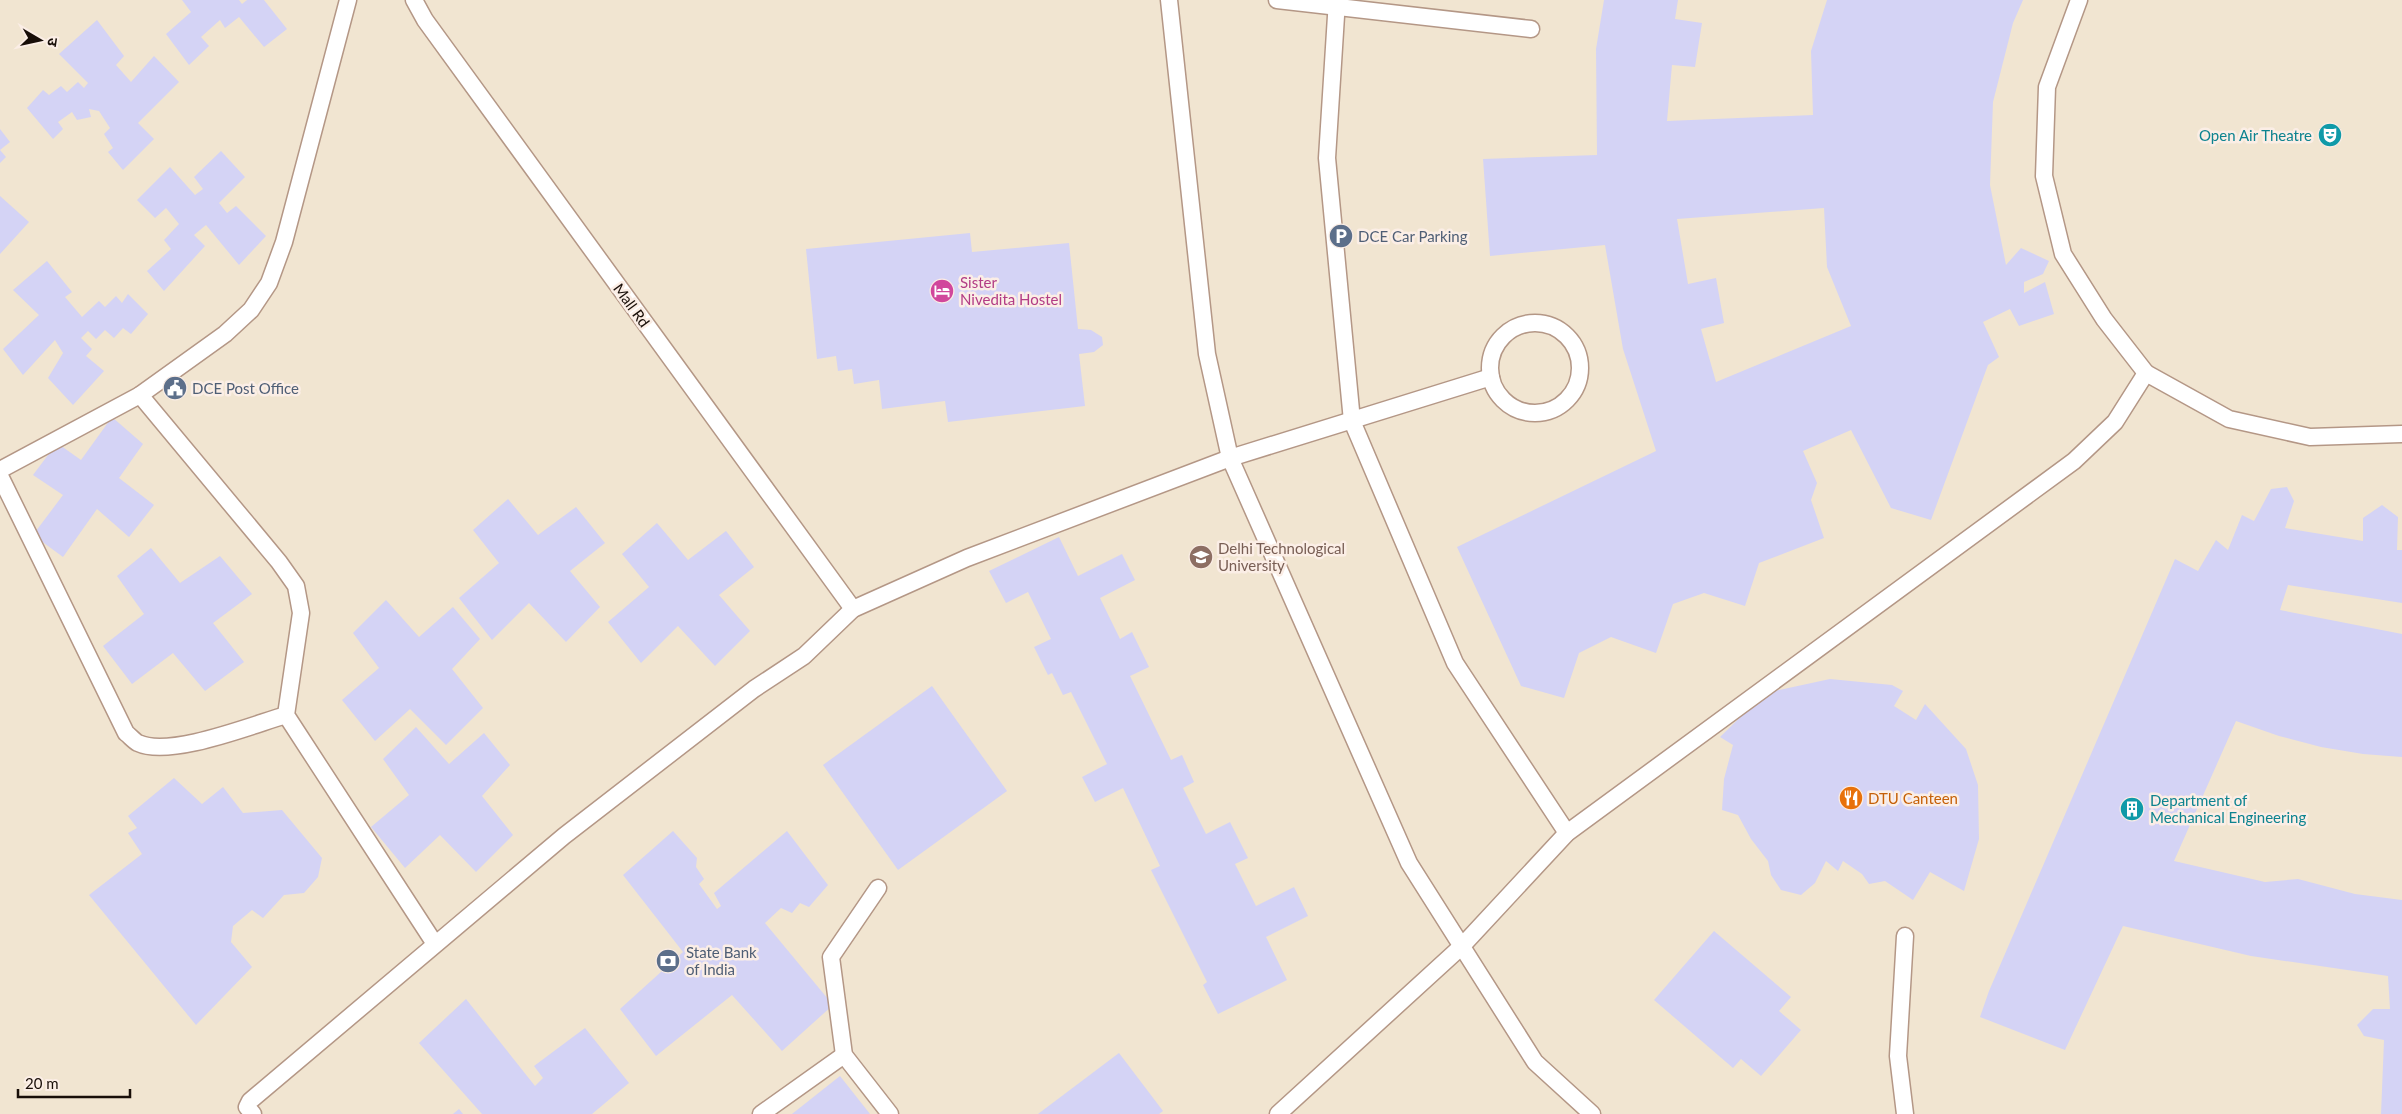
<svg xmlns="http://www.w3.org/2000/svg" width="2402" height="1114" font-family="Lato,'Noto Sans Devanagari',sans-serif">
	<rect width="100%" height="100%" fill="#fbeee6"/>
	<rect fill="#f1e5d1" x="0" y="0" width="2402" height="1114"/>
	<g fill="#d4d3f5" fill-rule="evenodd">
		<path d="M 182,0 L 239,0 L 242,4 L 247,0 L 264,0 L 287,29 L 264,47 L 239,17 L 225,28 L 220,20 L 201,37 L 209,46 L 189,65 L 166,34 L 191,12 Z"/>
		<path d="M 1604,0 L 1678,0 L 1675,19 L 1702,23 L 1695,67 L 1672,65 L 1667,121 L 1813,115 L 1811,51 L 1827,0 L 2023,0 L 2013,23 L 1993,102 L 1990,185 L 2006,265 L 2021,248 L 2049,261 L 2043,274 L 2024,282 L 2024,293 L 2045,282 L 2054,314 L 2019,326 L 2010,309 L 1983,322 L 1999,357 L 1988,365 L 1931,520 L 1891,508 L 1851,430 L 1803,451 L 1817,483 L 1811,500 L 1824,538 L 1759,563 L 1745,606 L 1704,593 L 1673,604 L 1656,653 L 1611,637 L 1579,653 L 1564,698 L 1521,686 L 1457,547 L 1656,451 L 1623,349 L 1605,245 L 1490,256 L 1483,159 L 1597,155 L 1596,49 ZM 1824,208 L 1827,267 L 1851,326 L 1716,382 L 1701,329 L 1724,323 L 1716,278 L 1688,284 L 1677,219 Z"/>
		<path d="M 97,20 L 124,56 L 116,65 L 131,82 L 154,56 L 179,82 L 138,123 L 154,139 L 123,170 L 108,152 L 113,148 L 104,134 L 110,128 L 99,111 L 89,109 L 91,117 L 77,120 L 72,112 L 58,122 L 63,129 L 53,139 L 27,108 L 43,90 L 49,95 L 61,86 L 67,92 L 78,82 L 84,88 L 88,83 L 59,54 Z"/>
		<path d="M 0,129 L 10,142 L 0,150 Z"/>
		<path d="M 0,150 L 6,157 L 0,163 Z"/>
		<path d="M 221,151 L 245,177 L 219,203 L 227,213 L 236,206 L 266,236 L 239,265 L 206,225 L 194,235 L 205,246 L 164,291 L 147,271 L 171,249 L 164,240 L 179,224 L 166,208 L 155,218 L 137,200 L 170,167 L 195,195 L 203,189 L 194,177 Z"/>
		<path d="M 0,196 L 29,222 L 0,254 Z"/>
		<path d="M 970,233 L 972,252 L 1069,243 L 1078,329 L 1091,330 L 1102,337 L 1103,345 L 1094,352 L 1079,354 L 1085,406 L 948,422 L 945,401 L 882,409 L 879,380 L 854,384 L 852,369 L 838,371 L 836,356 L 817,359 L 806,249 Z"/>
		<path d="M 47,261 L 72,292 L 65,297 L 82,317 L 99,301 L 105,307 L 116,296 L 122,303 L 128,294 L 148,314 L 131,334 L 123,328 L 114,338 L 105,330 L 96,339 L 88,331 L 81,338 L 92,349 L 86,356 L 104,371 L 73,405 L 48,378 L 63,353 L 55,340 L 23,375 L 3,349 L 39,315 L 13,290 Z"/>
		<path d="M 112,417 L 143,444 L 119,478 L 154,505 L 129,537 L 97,509 L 63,557 L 33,535 L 63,495 L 33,475 L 57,443 L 81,460 Z"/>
		<path d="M 2287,487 L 2294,501 L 2285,528 L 2363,541 L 2363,518 L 2382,505 L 2398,517 L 2397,550 L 2402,550 L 2402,603 L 2288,585 L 2280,610 L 2402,634 L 2402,757 L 2363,754 L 2321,747 L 2279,736 L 2236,721 L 2174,861 L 2265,882 L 2298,879 L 2355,894 L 2402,900 L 2402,1114 L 2381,1114 L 2384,1040 L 2364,1036 L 2357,1025 L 2373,1009 L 2390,1009 L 2388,976 L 2251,956 L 2123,926 L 2065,1050 L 1980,1017 L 1989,991 L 2175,559 L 2198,571 L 2216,540 L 2228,550 L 2242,515 L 2254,521 L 2271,489 Z"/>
		<path d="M 508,499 L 538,535 L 576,507 L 605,543 L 570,571 L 600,607 L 566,642 L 529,603 L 492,640 L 459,598 L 499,563 L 473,530 Z"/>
		<path d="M 657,523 L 688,560 L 726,531 L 754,567 L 719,595 L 750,631 L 715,666 L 678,626 L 641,663 L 608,622 L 649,587 L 622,554 Z"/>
		<path d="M 1059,537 L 1078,576 L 1122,554 L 1135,580 L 1100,598 L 1120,639 L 1132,632 L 1149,667 L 1130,676 L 1171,760 L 1182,755 L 1194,782 L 1183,788 L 1206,834 L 1230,822 L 1248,858 L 1235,864 L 1256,906 L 1294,887 L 1308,916 L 1266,937 L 1287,980 L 1218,1014 L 1203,985 L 1207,982 L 1151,870 L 1160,866 L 1123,788 L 1095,802 L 1082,777 L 1107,764 L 1071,692 L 1063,695 L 1052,673 L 1048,675 L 1034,647 L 1051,639 L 1028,592 L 1006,603 L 989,571 Z"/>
		<path d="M 151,548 L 180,583 L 220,556 L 252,594 L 213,623 L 244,662 L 205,691 L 173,653 L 132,684 L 103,646 L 144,614 L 117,576 Z"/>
		<path d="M 386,600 L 419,637 L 453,607 L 480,639 L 452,669 L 483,708 L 446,745 L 410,709 L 375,741 L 342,700 L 379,668 L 353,633 Z"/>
		<path d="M 1830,679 L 1892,685 L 1903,691 L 1894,706 L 1916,720 L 1925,704 L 1966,749 L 1978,785 L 1979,839 L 1964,891 L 1930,872 L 1913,900 L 1885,881 L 1869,884 L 1862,874 L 1843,861 L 1838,871 L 1826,861 L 1815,883 L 1801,895 L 1781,890 L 1771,875 L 1768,861 L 1751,839 L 1738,815 L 1722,810 L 1724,779 L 1733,745 L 1720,737 L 1765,693 Z"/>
		<path d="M 932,686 L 1007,791 L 898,870 L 823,765 Z"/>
		<path d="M 416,727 L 449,764 L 484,733 L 510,765 L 482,796 L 513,835 L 476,872 L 440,835 L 405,868 L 371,827 L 409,795 L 383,759 Z"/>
		<path d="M 174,778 L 202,804 L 223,787 L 243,813 L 282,810 L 322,858 L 318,877 L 304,893 L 284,895 L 263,918 L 252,910 L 233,926 L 231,942 L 252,967 L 196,1025 L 89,895 L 142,854 L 128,833 L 137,828 L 128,816 Z"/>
		<path d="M 673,831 L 697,858 L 696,867 L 704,879 L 699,884 L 717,909 L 721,906 L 714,893 L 787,831 L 828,885 L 809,907 L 800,903 L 792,913 L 781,908 L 765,923 L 833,1005 L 782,1051 L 732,995 L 656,1056 L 620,1009 L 683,952 L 623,875 Z"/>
		<path d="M 1714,931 L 1791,997 L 1779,1011 L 1801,1030 L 1761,1076 L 1741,1059 L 1733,1068 L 1654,1000 Z"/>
		<path d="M 466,999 L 535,1086 L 543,1078 L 534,1066 L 585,1028 L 629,1083 L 592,1114 L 482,1114 L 419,1043 Z"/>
		<path d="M 1119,1053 L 1163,1111 L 1159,1114 L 1038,1114 Z"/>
		<path d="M 840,1076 L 870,1114 L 792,1114 Z"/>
		<path d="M 459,1109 L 463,1114 L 453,1114 Z"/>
	</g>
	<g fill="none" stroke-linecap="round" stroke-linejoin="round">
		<g stroke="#b49786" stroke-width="19">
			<g id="lane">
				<path d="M 414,0 L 425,20 L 853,609"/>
				<path d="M 1169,0 L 1207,354 L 1230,458 L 1409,863 L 1535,1062 L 1592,1114"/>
				<path d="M 1277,0 L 1531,29"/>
				<path d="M 1337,0 L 1327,158 L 1352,421 L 1455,663 L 1567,833"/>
				<path d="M 2079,0 L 2047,87 L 2044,176 L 2063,254 L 2104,319 L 2146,373"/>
				<circle cx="1535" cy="368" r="45"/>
				<path d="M 140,395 L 279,562 L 296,586 L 301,613 L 286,715 L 435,944"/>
				<path d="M 0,470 L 140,395 L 225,334 L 251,310 L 269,283 L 284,242 L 348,0"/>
				<path d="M 0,476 L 126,733 C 130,736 134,741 138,743 C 170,758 252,725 286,715"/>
				<path d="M 878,888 L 831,957 L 844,1055 L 890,1114"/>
				<path d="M 1905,936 L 1898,1056 L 1905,1114"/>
				<path d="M 253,1114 L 247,1107 L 250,1101 L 564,836 L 754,689 L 804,656 L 853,609 L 967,558 L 1230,458 L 1491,377"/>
				<path d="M 761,1114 L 844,1055"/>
				<path d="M 1278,1114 L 1462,946 L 1567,833 L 2074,461 L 2115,422 L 2146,373 L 2229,419 L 2310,437 L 2402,434"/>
			</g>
		</g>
		<use href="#lane" stroke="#fff" stroke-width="16"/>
	</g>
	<defs>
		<g id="theatre-disc" transform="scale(1.25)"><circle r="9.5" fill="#0f9aa8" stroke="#fbeee6"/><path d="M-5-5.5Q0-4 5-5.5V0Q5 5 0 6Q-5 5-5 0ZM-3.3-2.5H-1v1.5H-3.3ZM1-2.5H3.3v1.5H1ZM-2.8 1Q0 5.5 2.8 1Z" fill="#fff"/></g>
		<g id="parking-disc" transform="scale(1.25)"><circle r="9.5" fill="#5c6f8a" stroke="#fbeee6"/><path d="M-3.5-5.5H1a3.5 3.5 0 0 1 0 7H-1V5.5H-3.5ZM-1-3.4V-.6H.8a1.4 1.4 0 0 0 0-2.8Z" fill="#fff"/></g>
		<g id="hotel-disc" transform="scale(1.25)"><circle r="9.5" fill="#d1479c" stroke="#fbeee6"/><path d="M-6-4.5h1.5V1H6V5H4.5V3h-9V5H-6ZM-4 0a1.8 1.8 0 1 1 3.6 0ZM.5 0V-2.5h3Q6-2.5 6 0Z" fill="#fff"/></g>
		<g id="civic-disc" transform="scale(1.25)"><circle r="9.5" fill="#5c6f8a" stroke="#fbeee6"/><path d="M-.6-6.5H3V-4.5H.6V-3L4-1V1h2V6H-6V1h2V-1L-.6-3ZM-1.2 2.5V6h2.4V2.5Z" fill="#fff"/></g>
		<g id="university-disc" transform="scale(1.25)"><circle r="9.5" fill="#8d6e63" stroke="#fbeee6"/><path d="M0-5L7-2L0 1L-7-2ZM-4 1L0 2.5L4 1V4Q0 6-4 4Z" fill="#fff"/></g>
		<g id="restaurant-disc" transform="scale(1.25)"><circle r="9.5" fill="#e8710a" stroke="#fbeee6"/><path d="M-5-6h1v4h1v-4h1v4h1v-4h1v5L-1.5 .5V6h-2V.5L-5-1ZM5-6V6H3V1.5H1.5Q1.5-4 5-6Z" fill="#fff"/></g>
		<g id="building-disc" transform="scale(1.25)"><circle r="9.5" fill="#0f9aa8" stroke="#fbeee6"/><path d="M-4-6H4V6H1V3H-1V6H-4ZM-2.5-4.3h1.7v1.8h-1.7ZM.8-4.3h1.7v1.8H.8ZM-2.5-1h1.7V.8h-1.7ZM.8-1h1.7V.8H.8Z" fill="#fff"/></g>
		<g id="bank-disc" transform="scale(1.25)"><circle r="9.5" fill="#5c6f8a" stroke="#fbeee6"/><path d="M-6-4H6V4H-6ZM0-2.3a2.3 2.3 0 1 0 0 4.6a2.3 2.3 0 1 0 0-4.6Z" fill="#fff"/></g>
	</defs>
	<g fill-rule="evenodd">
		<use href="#theatre-disc" x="2330" y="135"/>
		<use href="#parking-disc" x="1341" y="236"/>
		<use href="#hotel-disc" x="942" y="291"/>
		<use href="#civic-disc" x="175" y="388"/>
		<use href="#university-disc" x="1201" y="557"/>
		<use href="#restaurant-disc" x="1851" y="798"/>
		<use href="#building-disc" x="2132" y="809"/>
		<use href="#bank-disc" x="668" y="961"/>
	</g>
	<g text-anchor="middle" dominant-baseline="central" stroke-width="5" stroke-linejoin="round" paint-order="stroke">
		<g font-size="15" fill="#0d838f" stroke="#fbeee6" text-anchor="end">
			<text x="2312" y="135">Open Air Theatre</text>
			<text x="2150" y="800" text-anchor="start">Department of<tspan x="2150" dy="17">Mechanical Engineering</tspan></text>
		</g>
		<g font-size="15" fill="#4e5e75" stroke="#fbeee6" text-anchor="start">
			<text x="1358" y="236">DCE Car Parking</text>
			<text x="192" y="388">DCE Post Office</text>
			<text x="686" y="952">State Bank<tspan x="686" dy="17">of India</tspan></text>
		</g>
		<g font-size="15" fill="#b23c85" stroke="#fbeee6" text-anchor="start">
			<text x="960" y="282">Sister<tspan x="960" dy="17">Nivedita Hostel</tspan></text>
		</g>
		<g font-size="15" fill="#180e08" stroke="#fbeee6">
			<text transform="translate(632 305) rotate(54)">Mall Rd</text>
		</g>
		<g font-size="15" fill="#785e54" stroke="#fbeee6" text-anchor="start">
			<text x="1218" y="548">Delhi Technological<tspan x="1218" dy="17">University</tspan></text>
		</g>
		<g font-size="15" fill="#c56008" stroke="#fbeee6" text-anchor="start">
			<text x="1868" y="798">DTU Canteen</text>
		</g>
	</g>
	<g transform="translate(40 40) rotate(99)" stroke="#fbeee6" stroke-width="4" paint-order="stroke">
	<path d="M0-4L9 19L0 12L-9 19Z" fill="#180e08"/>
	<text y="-8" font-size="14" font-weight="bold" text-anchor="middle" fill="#180e08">उ</text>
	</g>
	<path d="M18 1089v8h112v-8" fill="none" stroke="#180e08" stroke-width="2.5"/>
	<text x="25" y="1089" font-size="15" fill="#180e08" stroke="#fbeee6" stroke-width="4" paint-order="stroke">20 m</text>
</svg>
